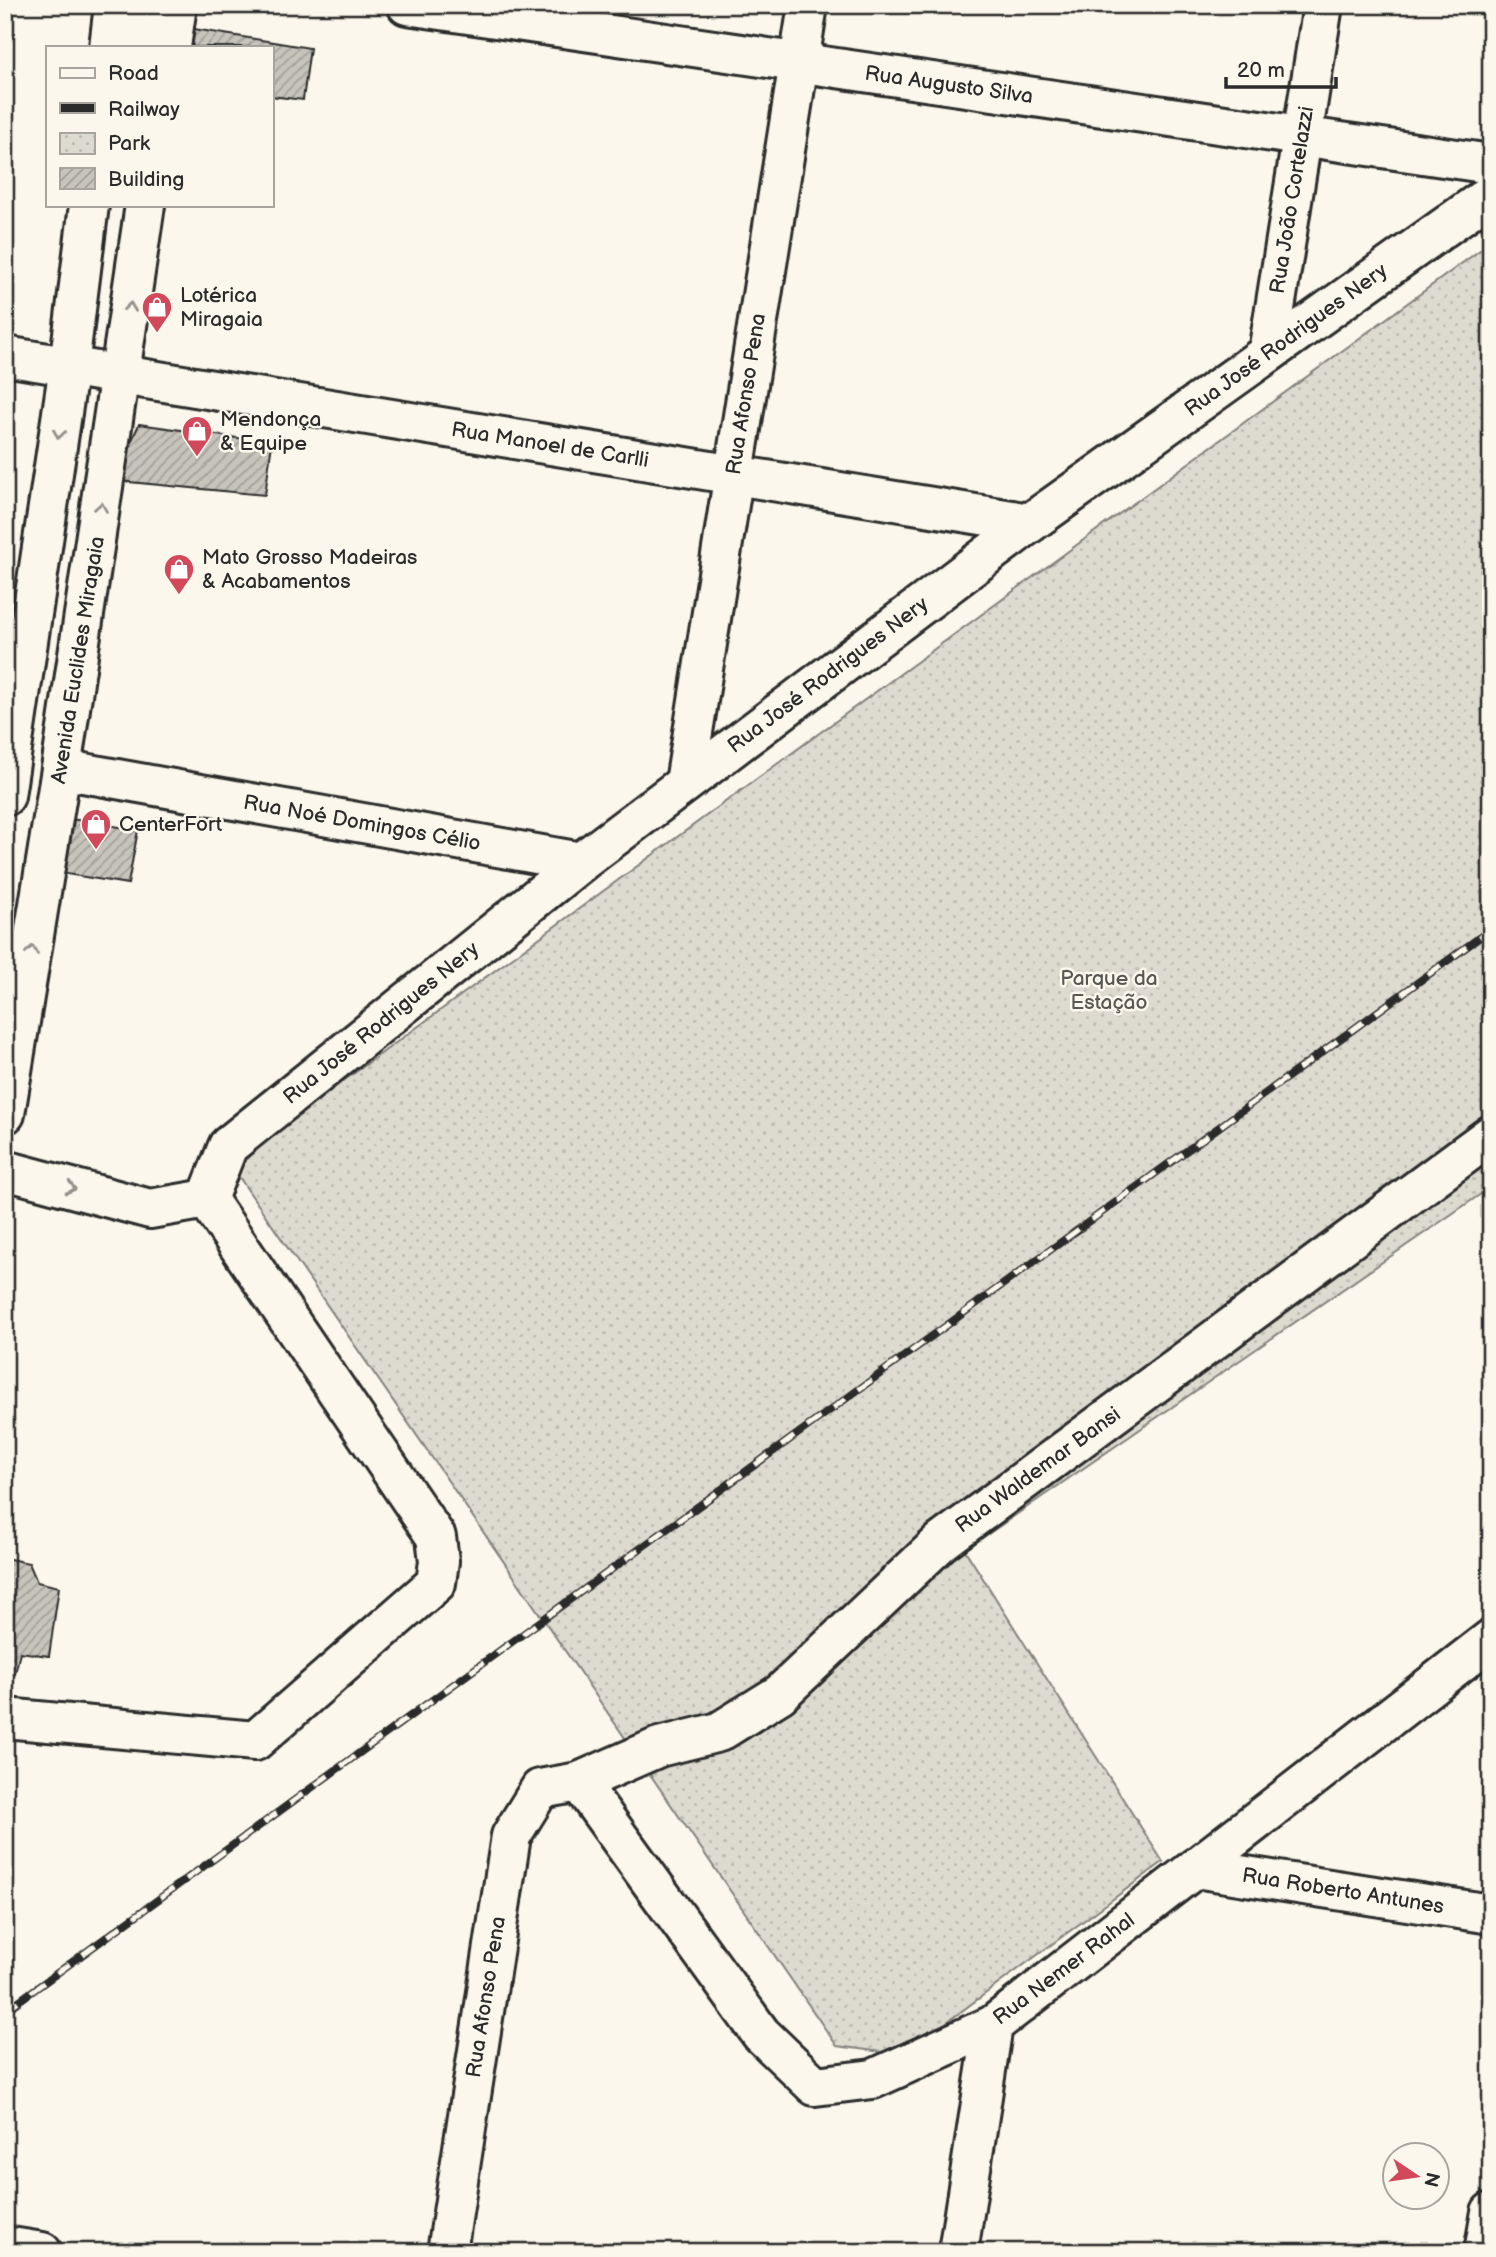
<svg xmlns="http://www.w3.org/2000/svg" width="1496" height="2257" font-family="'Balsamiq Sans',sans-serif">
	<defs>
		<pattern id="park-dots" width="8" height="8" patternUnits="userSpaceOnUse" patternTransform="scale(1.75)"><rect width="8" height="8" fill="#dddad0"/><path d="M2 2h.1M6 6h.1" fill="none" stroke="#bebbb3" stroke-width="1.8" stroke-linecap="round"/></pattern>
		<pattern id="building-hatch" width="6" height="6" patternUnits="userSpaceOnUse" patternTransform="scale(1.75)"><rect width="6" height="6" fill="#c7c4bc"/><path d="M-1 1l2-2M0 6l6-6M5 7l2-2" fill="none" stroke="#a29f99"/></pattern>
	</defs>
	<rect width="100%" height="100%" fill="#fbf7ec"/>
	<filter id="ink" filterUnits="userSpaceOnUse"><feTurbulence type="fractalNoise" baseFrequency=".0143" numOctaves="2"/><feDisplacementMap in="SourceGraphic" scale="14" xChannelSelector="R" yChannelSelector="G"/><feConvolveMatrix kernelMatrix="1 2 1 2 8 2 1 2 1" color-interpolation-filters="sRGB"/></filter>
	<g filter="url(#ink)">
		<path fill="url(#park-dots)" stroke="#84827e" stroke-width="2" d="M 1491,242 L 1491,1187 L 965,1550 L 1163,1862 L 936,2030 L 882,2052 L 837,2046 L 230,1164 Z"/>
		<g fill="url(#building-hatch)" stroke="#2b2b2b" stroke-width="2">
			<path d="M 194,29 L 310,48 L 303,100 L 271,96 L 271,47 L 191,47 Z"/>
			<path d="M 139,424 L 272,443 L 265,495 L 119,481 L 118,472 Z"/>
			<path d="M 65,818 L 138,830 L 128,884 L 54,872 Z"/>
			<path d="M 5,1558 L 29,1563 L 37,1582 L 59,1587 L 49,1656 L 20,1652 L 15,1674 L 5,1672 Z"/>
		</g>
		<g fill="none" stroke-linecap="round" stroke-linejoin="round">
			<g stroke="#2b2b2b" stroke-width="44">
				<g id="street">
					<path d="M 407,5 L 1491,164"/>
					<path d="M 1268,353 L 1323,5"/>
					<path d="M 5,356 L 1030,523"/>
					<path d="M 61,769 L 581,862"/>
					<path d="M 685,783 L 808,5"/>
					<path d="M 5,1170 L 150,1209 L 207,1199"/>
					<path d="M 207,1199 L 228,1146 L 581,862 L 1030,523 L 1491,194"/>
					<path d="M 5,1718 L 255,1741 L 436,1583 L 439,1561 L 436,1537 L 207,1199"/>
					<path d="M 579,1782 L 761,2034 L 815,2086 L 873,2079 L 993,2025 L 1491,1639"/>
					<path d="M 1195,1868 L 1491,1914"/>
					<path d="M 5,2246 L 42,2252"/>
					<path d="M 447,2252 L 511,1836 L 540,1789 L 579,1782 L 659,1747 L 719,1732 L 780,1694 L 941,1542 L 1491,1135"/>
					<path d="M 958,2252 L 993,2025"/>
					<path d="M 1484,2252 L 1491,2212"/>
				</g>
			</g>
			<g stroke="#2b2b2b" stroke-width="44">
				<g id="secondary">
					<path d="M 109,47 L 114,5"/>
					<path d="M 142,47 L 148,5"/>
					<path d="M 171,47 L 177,5"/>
					<path d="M 5,796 L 69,366 L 89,205"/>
					<path d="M 5,1114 L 61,769 L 145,205"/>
				</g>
			</g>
			<use href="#street" stroke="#fbf7ec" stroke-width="38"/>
			<use href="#secondary" stroke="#fbf7ec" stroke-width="38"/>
			<g stroke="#2b2b2b" stroke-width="8">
				<path id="rail" d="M 5,2011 L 1491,929"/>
			</g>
			<use href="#rail" stroke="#fbf7ec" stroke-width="5" stroke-dasharray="16" stroke-linecap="butt"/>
		</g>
		<defs><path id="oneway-chevron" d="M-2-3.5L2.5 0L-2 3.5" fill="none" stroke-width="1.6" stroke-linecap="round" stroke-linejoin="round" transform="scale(1.75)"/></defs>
		<g stroke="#93918c">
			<use href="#oneway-chevron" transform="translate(130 307) rotate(-83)"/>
			<use href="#oneway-chevron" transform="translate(59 434) rotate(98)"/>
			<use href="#oneway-chevron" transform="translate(101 507) rotate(-81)"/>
			<use href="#oneway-chevron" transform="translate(32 950) rotate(-81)"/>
			<use href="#oneway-chevron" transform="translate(71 1188) rotate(15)"/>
		</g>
	</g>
	<defs>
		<g id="shop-pin" transform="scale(1.575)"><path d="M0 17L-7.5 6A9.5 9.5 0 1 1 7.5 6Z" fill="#d1495b" stroke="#fbf7ec"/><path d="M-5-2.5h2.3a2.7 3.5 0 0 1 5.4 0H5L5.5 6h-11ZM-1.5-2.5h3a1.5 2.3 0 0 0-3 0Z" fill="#fff"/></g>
	</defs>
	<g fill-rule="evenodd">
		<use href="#shop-pin" x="157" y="307"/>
		<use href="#shop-pin" x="197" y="431"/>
		<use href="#shop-pin" x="179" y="569"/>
		<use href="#shop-pin" x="96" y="824"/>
	</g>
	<g text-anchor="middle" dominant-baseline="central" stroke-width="5" stroke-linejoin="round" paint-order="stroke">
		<g font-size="21" fill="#2b2b2b" stroke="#fbf7ec">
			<text transform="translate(949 85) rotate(8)">Rua Augusto Silva</text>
			<text transform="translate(1292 200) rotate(-81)">Rua João Cortelazzi</text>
			<text transform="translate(1286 340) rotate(-36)">Rua José Rodrigues Nery</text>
			<text transform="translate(746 394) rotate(-81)">Rua Afonso Pena</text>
			<text transform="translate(550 445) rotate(9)">Rua Manoel de Carlli</text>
			<text transform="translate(78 660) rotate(-81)">Avenida Euclides Miragaia</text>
			<text transform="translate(828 675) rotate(-37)">Rua José Rodrigues Nery</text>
			<text transform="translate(362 823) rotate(10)">Rua Noé Domingos Célio</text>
			<text transform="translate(381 1023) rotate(-39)">Rua José Rodrigues Nery</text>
			<text transform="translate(1038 1470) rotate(-36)">Rua Waldemar Bansi</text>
			<text transform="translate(1343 1891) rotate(9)">Rua Roberto Antunes</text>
			<text transform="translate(1064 1969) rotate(-37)">Rua Nemer Rahal</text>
			<text transform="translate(486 1997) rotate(-81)">Rua Afonso Pena</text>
		</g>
		<g font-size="21" fill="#2b2b2b" stroke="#fbf7ec" text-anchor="start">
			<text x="180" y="295">Lotérica<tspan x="180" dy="24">Miragaia</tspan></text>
			<text x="220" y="419">Mendonça<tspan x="220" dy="24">&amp; Equipe</tspan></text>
			<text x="202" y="557">Mato Grosso Madeiras<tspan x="202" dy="24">&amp; Acabamentos</tspan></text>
			<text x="119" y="824">CenterFort</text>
		</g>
		<g font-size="21" fill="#585754" stroke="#fbf7ec">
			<text x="1109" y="978">Parque da<tspan x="1109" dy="24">Estação</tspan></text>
		</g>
	</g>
	<rect width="1496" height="2257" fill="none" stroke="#fbf7ec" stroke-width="28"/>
	<rect x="14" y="14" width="1468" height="2229" fill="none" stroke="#2b2b2b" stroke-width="2.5" filter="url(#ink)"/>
	<rect x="46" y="46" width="228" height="161" fill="#fbf7ec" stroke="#a8a59f" stroke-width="2"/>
	<rect x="60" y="68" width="35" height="10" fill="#fbf7ec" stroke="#a8a59f" stroke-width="2"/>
	<text x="108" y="80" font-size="21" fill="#2b2b2b">Road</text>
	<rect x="60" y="103" width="35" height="10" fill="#2b2b2b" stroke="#a8a59f" stroke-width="2"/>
	<text x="108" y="116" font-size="21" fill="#2b2b2b">Railway</text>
	<rect x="60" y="133" width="35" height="21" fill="url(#park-dots)" stroke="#a8a59f" stroke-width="2"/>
	<text x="108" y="150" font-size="21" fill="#2b2b2b">Park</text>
	<rect x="60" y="168" width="35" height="21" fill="url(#building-hatch)" stroke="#a8a59f" stroke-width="2"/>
	<text x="108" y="186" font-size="21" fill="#2b2b2b">Building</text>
	<g transform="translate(1416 2176) rotate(103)"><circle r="33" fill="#fbf7ec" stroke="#a8a59f" stroke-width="2"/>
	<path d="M0-5L12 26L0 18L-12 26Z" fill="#d1495b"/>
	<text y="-10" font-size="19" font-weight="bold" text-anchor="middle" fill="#2b2b2b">N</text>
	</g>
	<path d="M1226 77v10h110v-10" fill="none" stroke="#2b2b2b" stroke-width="3.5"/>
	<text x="1237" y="77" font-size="21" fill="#2b2b2b" stroke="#fbf7ec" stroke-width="5" paint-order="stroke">20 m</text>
</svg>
